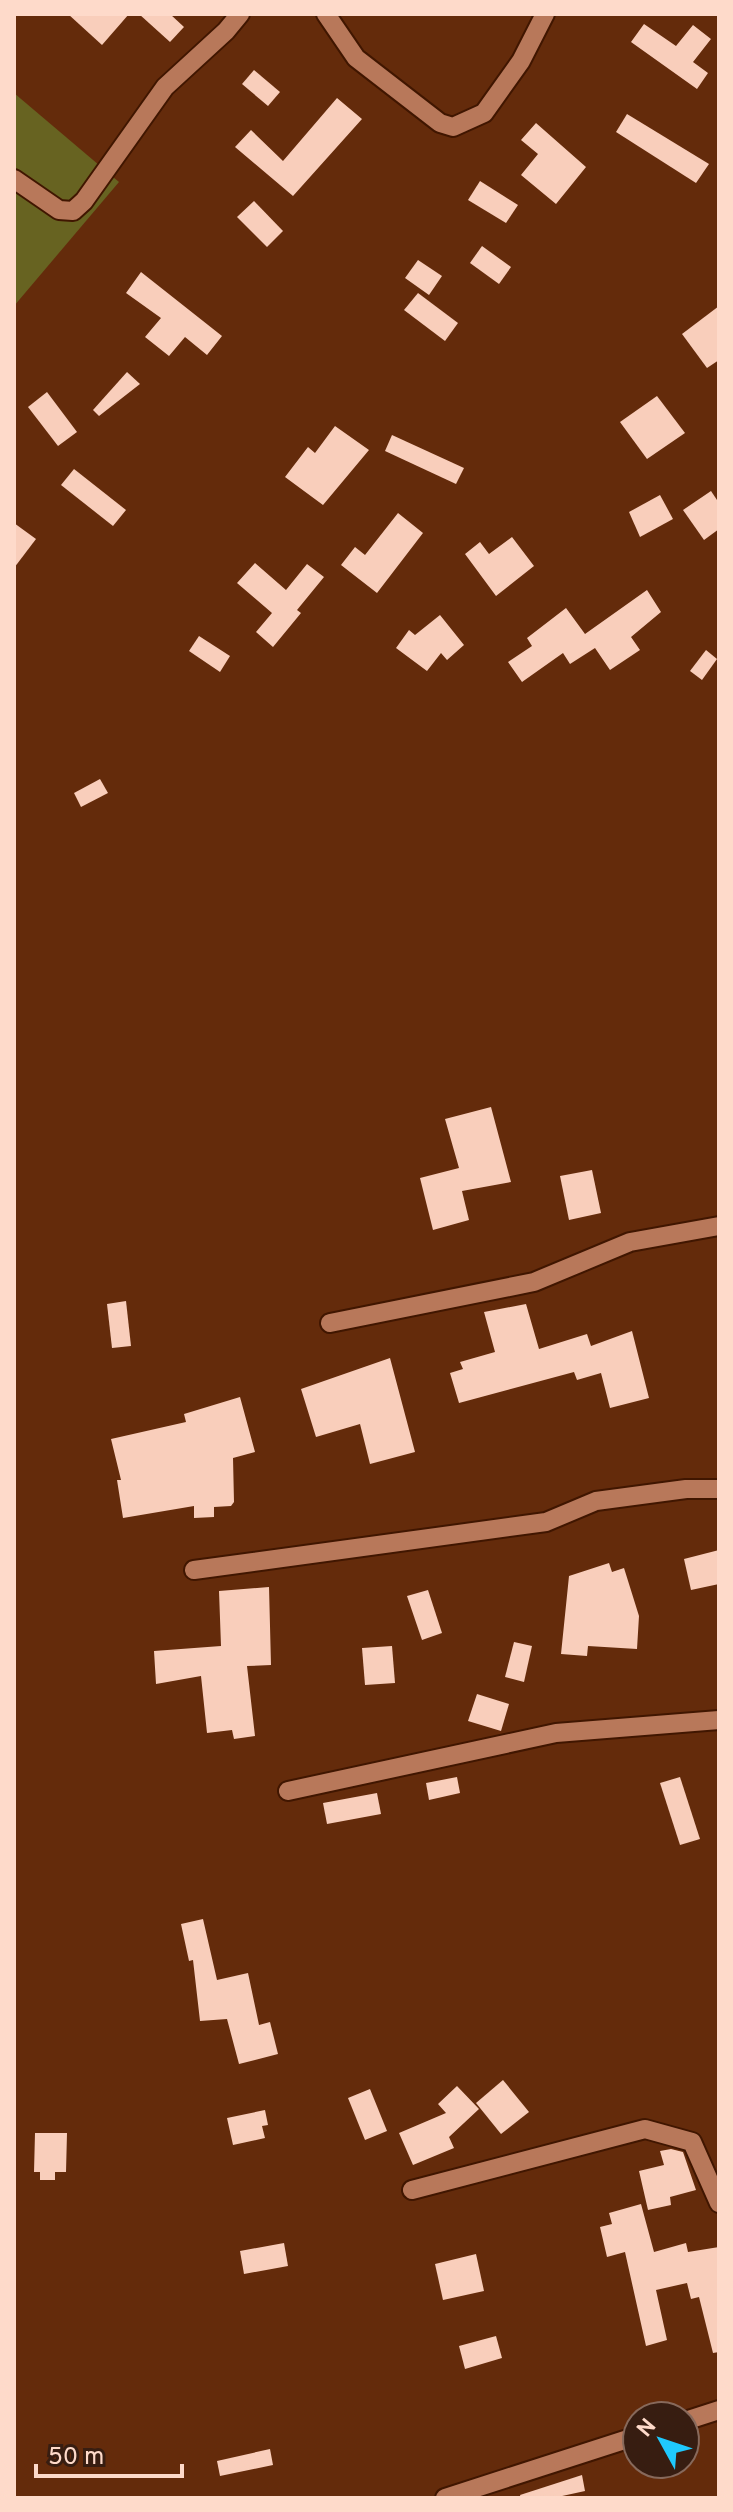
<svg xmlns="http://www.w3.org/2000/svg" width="733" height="2512" font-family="Overpass,sans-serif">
	<rect width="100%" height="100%" fill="#642b0b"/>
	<path fill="#676321" d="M 14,93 L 119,182 L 14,306 Z"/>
	<g fill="#f9cebb">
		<path d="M 68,14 L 129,14 L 102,45 Z"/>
		<path d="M 139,14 L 170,14 L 184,27 L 170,42 Z"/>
		<path d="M 644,24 L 676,46 L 693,25 L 711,39 L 693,62 L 708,73 L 697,89 L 631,42 Z"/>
		<path d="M 254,70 L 280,92 L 268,106 L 242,84 Z"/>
		<path d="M 337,98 L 362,119 L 293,196 L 235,147 L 251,130 L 283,161 Z"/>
		<path d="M 627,114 L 709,164 L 696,183 L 616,132 Z"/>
		<path d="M 536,123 L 586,167 L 556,204 L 521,175 L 538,154 L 521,140 Z"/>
		<path d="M 480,181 L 518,205 L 506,223 L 468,200 Z"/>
		<path d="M 254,201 L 283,231 L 267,247 L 237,217 Z"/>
		<path d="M 482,246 L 511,267 L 499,284 L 470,263 Z"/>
		<path d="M 418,260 L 442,276 L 429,295 L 405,278 Z"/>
		<path d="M 141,272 L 222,336 L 207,355 L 185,337 L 169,356 L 145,337 L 161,318 L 126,293 Z"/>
		<path d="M 418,293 L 458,323 L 445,341 L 404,310 Z"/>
		<path d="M 719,306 L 719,360 L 707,368 L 682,334 Z"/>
		<path d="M 127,372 L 140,384 L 99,416 L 93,410 Z"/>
		<path d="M 47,392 L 77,432 L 58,446 L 28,407 Z"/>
		<path d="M 657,396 L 685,433 L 647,459 L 620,422 Z"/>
		<path d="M 335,426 L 369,450 L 323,505 L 285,477 L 308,447 L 315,453 Z"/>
		<path d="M 392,435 L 464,468 L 456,484 L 385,451 Z"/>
		<path d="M 74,469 L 126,510 L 113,526 L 61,485 Z"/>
		<path d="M 711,491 L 719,503 L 719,529 L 704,540 L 683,510 Z"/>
		<path d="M 660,495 L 673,519 L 640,537 L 629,512 Z"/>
		<path d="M 398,513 L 423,533 L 377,593 L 341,565 L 355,547 L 365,555 Z"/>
		<path d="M 14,523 L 36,539 L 14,568 Z"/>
		<path d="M 512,537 L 534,566 L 496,596 L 465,554 L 480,542 L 489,554 Z"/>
		<path d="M 255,563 L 286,590 L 307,564 L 324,577 L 297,610 L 301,613 L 273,647 L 256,632 L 272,613 L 237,583 Z"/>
		<path d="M 647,590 L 661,612 L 631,637 L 640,650 L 610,670 L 595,648 L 570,664 L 563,653 L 522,682 L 508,662 L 532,646 L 527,638 L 566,608 L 585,634 Z"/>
		<path d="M 440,615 L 464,645 L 447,660 L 441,653 L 427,671 L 396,648 L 409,630 L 415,635 Z"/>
		<path d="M 199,636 L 230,656 L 220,672 L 189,651 Z"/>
		<path d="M 706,650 L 717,659 L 702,680 L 690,671 Z"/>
		<path d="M 100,779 L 108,793 L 81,807 L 74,793 Z"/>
		<path d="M 491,1107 L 511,1182 L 462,1191 L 469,1220 L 433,1230 L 420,1178 L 459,1168 L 445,1119 Z"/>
		<path d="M 592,1170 L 601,1213 L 569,1220 L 560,1176 Z"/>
		<path d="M 126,1301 L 131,1346 L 112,1348 L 107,1304 Z"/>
		<path d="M 526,1304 L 539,1349 L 587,1334 L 591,1346 L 632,1331 L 649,1398 L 610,1408 L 601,1373 L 577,1380 L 574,1372 L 459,1403 L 450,1373 L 463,1369 L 460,1362 L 495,1352 L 484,1312 Z"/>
		<path d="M 390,1358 L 415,1452 L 370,1464 L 360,1424 L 316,1437 L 301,1389 Z"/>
		<path d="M 240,1397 L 255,1452 L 233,1458 L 234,1502 L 231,1506 L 214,1507 L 214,1517 L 194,1518 L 194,1506 L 123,1518 L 117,1480 L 121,1480 L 111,1439 L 186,1422 L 184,1414 Z"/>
		<path d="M 719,1550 L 719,1584 L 691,1590 L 684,1559 Z"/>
		<path d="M 609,1563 L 612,1572 L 624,1568 L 639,1616 L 637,1649 L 588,1646 L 587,1656 L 561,1654 L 569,1576 Z"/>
		<path d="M 269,1587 L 271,1665 L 247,1666 L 255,1736 L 234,1739 L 232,1730 L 207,1733 L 201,1676 L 156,1684 L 154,1651 L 221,1646 L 219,1591 Z"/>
		<path d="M 428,1590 L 442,1633 L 422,1640 L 407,1596 Z"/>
		<path d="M 514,1642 L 532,1646 L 524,1682 L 505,1677 Z"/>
		<path d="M 392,1646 L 395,1683 L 365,1685 L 362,1648 Z"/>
		<path d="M 477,1694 L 509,1704 L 501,1731 L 468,1721 Z"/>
		<path d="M 457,1777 L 460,1793 L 429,1800 L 426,1783 Z"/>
		<path d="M 680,1777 L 700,1839 L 680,1845 L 660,1783 Z"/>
		<path d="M 377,1793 L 381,1814 L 327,1824 L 323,1803 Z"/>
		<path d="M 203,1919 L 217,1980 L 248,1973 L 259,2025 L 270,2022 L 278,2054 L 239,2064 L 227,2019 L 200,2021 L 193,1960 L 189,1961 L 181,1924 Z"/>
		<path d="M 503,2080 L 529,2112 L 501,2134 L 476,2103 Z"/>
		<path d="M 457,2086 L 479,2109 L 449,2137 L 454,2148 L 413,2165 L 399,2133 L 446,2113 L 438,2104 Z"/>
		<path d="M 370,2089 L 387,2131 L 365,2140 L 348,2098 Z"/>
		<path d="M 265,2110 L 268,2125 L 262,2126 L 265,2138 L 233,2145 L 227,2118 Z"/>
		<path d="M 35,2133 L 67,2133 L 66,2172 L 55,2172 L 55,2180 L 40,2180 L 40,2172 L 34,2172 Z"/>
		<path d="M 671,2149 L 683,2152 L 696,2190 L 670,2197 L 671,2205 L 648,2210 L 639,2171 L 664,2165 L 660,2151 Z"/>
		<path d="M 641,2204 L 654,2252 L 686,2243 L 688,2252 L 719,2247 L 719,2352 L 713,2353 L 699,2297 L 691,2299 L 687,2283 L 656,2290 L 667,2340 L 646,2346 L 625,2252 L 607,2257 L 600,2227 L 612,2224 L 609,2213 Z"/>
		<path d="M 284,2243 L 288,2266 L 244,2274 L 240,2251 Z"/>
		<path d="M 476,2254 L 484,2291 L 443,2300 L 435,2264 Z"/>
		<path d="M 496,2336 L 502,2358 L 465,2369 L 459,2346 Z"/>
		<path d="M 270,2449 L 273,2465 L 220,2476 L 217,2461 Z"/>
		<path d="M 582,2475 L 585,2491 L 553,2498 L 521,2498 L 520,2495 Z"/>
	</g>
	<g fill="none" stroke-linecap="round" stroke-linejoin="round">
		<g stroke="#401600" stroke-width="22">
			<g id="street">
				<path d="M 326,14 L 356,58 L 440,123 L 453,127 L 484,113 L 521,61 L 545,14"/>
				<path d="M 14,179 L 59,210 L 73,211 L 84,201 L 165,87 L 226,31 L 240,14"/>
				<path d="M 330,1323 L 534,1282 L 630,1242 L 719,1226"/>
				<path d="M 194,1570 L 546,1522 L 596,1501 L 686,1489 L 719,1489"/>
				<path d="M 288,1791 L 556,1733 L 719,1720"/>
				<path d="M 412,2190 L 645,2129 L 692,2142 L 719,2203"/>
				<path d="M 685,2421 L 719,2410"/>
				<path d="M 445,2498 L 637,2436"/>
			</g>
		</g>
		<use href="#street" stroke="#b8785a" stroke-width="18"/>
	</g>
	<rect width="733" height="2512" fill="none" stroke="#fedaca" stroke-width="32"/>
	<g transform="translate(661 2440) rotate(310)"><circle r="38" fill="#371d11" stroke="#87695b" stroke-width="2"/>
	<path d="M0-6L14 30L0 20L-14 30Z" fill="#1fc9fd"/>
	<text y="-12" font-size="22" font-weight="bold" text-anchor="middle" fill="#fedaca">N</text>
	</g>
	<path d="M36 2464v12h146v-12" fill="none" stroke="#fedaca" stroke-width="4"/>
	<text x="48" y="2464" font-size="24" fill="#fedaca" stroke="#371d11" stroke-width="6" paint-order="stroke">50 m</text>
</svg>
